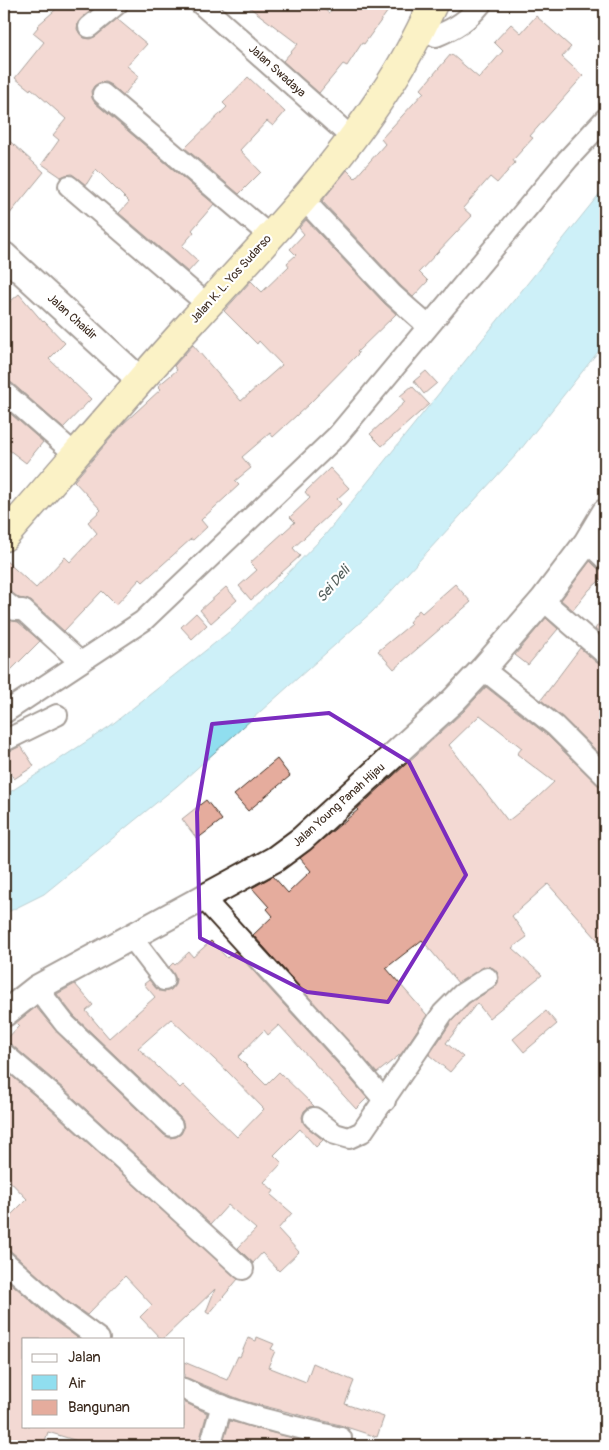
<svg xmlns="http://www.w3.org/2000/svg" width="609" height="1450" font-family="Pangolin,sans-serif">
	<rect width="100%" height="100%" fill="#fff"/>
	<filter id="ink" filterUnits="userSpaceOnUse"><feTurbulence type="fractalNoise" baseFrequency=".02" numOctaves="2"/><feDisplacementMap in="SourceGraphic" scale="10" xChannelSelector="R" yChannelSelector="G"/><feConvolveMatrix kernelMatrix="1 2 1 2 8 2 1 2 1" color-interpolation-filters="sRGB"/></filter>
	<g filter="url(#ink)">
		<path fill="#90deef" stroke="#6e969b" d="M 605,187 L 605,343 L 517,454 L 373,611 L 177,786 L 44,894 L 4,914 L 4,796 L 110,726 L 234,628 L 325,535 Z"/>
		<g fill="#e5ac9d" stroke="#3b2a1e" fill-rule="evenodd">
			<path d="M 62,4 L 99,4 L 78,22 L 77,29 L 80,34 L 84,38 L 90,39 L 96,36 L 117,19 L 147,44 L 127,66 L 139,76 L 123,96 L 111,85 L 105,82 L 99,83 L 94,86 L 91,91 L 92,98 L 95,103 L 214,204 L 192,230 L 194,232 L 182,246 L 198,261 L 188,272 L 119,213 L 129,202 L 96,169 L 86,185 L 72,174 L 66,175 L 61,177 L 42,164 L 59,140 L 53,135 L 66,119 L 31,88 L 30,90 L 15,78 L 44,42 L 33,33 L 38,27 L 37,26 Z"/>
			<path d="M 245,4 L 317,4 L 329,13 L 336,4 L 393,4 L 364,44 L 362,43 L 347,66 L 343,64 L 319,93 L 283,61 L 298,44 Z"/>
			<path d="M 536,16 L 571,47 L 562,57 L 583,76 L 530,136 L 533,138 L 513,160 L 515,163 L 497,183 L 490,177 L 463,208 L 472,216 L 419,272 L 428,281 L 413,297 L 401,286 L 322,201 L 347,170 L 355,178 L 385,144 L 381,139 L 424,92 L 421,89 L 451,54 L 479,78 L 503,51 L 494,42 L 511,24 L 521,33 Z"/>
			<path d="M 248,77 L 285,112 L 273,126 L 267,121 L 240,150 L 261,172 L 239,194 L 185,148 L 227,107 L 223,103 Z"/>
			<path d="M 4,136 L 44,172 L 4,221 Z"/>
			<path d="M 306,220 L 384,303 L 396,314 L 357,352 L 359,353 L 309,404 L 273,437 L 270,433 L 242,457 L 251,468 L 235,481 L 239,485 L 201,520 L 207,527 L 193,540 L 191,539 L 143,582 L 140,579 L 116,605 L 102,591 L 64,631 L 31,601 L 19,598 L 11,592 L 4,589 L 4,559 L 36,588 L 65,557 L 70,562 L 97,533 L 88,522 L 101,510 L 74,481 L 123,424 L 161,389 L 158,386 L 177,370 L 174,366 L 193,345 L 241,401 L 282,365 L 259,341 L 257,344 L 224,311 L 251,281 L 262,292 L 289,266 L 287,263 L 296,255 L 290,249 L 304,234 L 299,228 Z"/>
			<path d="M 19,294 L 43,322 L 44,321 L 65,343 L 49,359 L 91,399 L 63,428 L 12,383 L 4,380 L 4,307 Z"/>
			<path d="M 426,371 L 437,383 L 424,394 L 414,381 Z"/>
			<path d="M 412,386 L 429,404 L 382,446 L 370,434 L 405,402 L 400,396 Z"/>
			<path d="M 4,408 L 43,442 L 26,463 L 4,446 Z"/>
			<path d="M 330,468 L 349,488 L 337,499 L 341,504 L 293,548 L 300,556 L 251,600 L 239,586 L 257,570 L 250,563 L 295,522 L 290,517 L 310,498 L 305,492 Z"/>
			<path d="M 590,561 L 597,568 L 605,571 L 605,576 L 589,590 L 573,610 L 561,600 Z"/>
			<path d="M 455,584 L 471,602 L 394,669 L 378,651 L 411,624 L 409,622 L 419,610 L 422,613 Z"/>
			<path d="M 226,587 L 237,600 L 211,623 L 200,610 Z"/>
			<path d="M 196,613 L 207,625 L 192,639 L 181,627 Z"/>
			<path d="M 605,615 L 605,638 L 595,629 Z"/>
			<path d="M 4,616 L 8,620 L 18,622 L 40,641 L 4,677 Z"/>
			<path d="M 546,618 L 558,629 L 528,665 L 515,655 Z"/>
			<path d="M 580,648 L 597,663 L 605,666 L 605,759 L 563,718 L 541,700 Z"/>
			<path d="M 486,687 L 547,735 L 597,784 L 605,788 L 605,948 L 548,884 L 512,916 L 527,937 L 512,948 L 542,975 L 489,1018 L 477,1003 L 446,1043 L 463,1057 L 450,1072 L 429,1055 L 452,1021 L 469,1003 L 494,988 L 498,983 L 499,977 L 497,972 L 493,968 L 486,966 L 458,983 L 422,940 L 386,968 L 427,1015 L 402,1053 L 377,1073 L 253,935 L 273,916 L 267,909 L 269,907 L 252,888 L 273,876 L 288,893 L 311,871 L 300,858 L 358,810 L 357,809 L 464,711 ZM 480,715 L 522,748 L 517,754 L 554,782 L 537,798 L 508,821 L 449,745 Z"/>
			<path d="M 21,746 L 34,766 L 14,779 L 4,762 L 4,754 Z"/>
			<path d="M 277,759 L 290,776 L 248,811 L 234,795 Z"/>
			<path d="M 206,800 L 222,820 L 197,839 L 182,819 Z"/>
			<path d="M 211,941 L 227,958 L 235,951 L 337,1063 L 367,1098 L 356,1109 L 279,1025 L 268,1035 L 264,1030 L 238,1057 L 266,1085 L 279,1072 L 314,1106 L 309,1107 L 304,1111 L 302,1117 L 303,1122 L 307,1127 L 323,1140 L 316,1147 L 300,1129 L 274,1155 L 282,1163 L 264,1182 L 274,1191 L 271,1195 L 292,1213 L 278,1229 L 299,1252 L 279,1271 L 262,1253 L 253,1263 L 238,1248 L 256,1229 L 228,1205 L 211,1224 L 64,1089 L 12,1045 L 4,1042 L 19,1026 L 16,1023 L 36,1007 L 57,1032 L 164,1135 L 170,1138 L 176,1137 L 181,1134 L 184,1128 L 183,1122 L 180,1117 L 74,1016 L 57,994 L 75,984 L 93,1005 L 86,1011 L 109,1038 L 155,997 L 144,984 L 149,980 L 159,991 L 165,992 L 171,990 L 175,985 L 176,979 L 169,967 L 173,963 L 175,965 L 189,952 L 193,957 ZM 171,1019 L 228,1072 L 264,1109 L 237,1137 L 183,1085 L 180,1088 L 138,1048 Z"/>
			<path d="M 546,1011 L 557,1024 L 524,1052 L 513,1039 Z"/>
			<path d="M 4,1069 L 48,1107 L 238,1279 L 209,1314 L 206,1312 L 215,1289 L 163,1339 L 161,1339 L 140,1317 L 152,1305 L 125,1276 L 87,1315 L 64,1299 L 12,1252 L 4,1249 L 4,1222 L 27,1199 L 4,1175 Z"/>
			<path d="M 4,1277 L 49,1317 L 79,1339 L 24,1339 L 24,1426 L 184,1426 L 184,1402 L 207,1413 L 198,1446 L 94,1446 L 48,1432 L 44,1444 L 32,1440 L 31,1446 L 4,1446 Z"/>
			<path d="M 257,1337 L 274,1344 L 271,1349 L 275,1351 L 268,1367 L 306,1382 L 313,1363 L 354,1381 L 345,1404 L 384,1417 L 377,1437 L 340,1425 L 244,1401 L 184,1377 L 184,1362 L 227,1380 L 238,1356 L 240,1357 L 248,1338 L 256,1341 Z"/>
			<path d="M 230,1421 L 258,1429 L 325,1446 L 222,1446 Z"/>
		</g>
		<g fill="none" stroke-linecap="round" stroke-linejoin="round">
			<g stroke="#3b2a1e" stroke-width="24">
				<g id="minor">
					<path d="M 201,4 L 352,138"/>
					<path d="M 89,27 L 117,4"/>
					<path d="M 422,28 L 436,36 C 456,28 468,20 481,4"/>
					<path d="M 103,94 L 270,236"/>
					<path d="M 69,186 L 208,305"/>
					<path d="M 303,199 L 393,295 L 428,326"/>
					<path d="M 4,392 L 76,455"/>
					<path d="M 587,542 L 605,559"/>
					<path d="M 543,600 L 605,654"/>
					<path d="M 4,601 L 15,610 L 23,610 L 80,662"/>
					<path d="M 483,669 L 555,726 L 605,776"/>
					<path d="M 4,713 L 143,621 L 338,435 L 568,159 L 605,119"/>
					<path d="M 4,741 L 57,715"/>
					<path d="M 203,898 L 346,1055 L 385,1101"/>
					<path d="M 132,938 L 164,980"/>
					<path d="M 37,988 L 65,1024 L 172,1126"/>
					<path d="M 4,1054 L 56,1098 L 243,1269"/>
					<path d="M 314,1118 L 335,1134 L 349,1138 L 362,1132 L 443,1013 L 462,994 L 487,978"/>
					<path d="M 4,1261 L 57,1308 L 99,1339"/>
					<path d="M 184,1389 C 232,1414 288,1425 341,1438"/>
					<path d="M 210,1446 L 222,1405"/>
				</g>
			</g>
			<g stroke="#3b2a1e" stroke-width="29">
				<g id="tertiary">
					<path d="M 4,255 L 140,380"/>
					<path d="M 4,1014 L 37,988 L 275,859 L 302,839 L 454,700 L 483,669 L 543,600 L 587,542 L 605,512"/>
				</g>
			</g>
			<g stroke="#3b2a1e" stroke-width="31">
				<path id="trunk" d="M 4,537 C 67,465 129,392 193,321 C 259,248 330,176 384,93 C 403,65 419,34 433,4"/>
			</g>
			<use href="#minor" stroke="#fff" stroke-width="20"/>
			<use href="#tertiary" stroke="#fff" stroke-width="25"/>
			<use href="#trunk" stroke="#f7e281" stroke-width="28"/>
		</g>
	</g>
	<path d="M0 0H609V1450H0ZM 329,713 L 409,762 L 466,875 L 388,1002 L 307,992 L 200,938 L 197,812 L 212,724 Z" fill="#fff" fill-opacity=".55" fill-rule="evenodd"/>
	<path fill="none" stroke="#7b2cbf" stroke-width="4" stroke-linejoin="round" d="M 329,713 L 409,762 L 466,875 L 388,1002 L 307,992 L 200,938 L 197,812 L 212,724 Z"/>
	<g text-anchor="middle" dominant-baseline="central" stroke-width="4.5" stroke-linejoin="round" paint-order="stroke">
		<g font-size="12" fill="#3b2a1e" stroke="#fff">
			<text transform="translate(277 71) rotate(42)">Jalan Swadaya</text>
			<text transform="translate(231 279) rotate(-48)">Jalan K. L. Yos Sudarso</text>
			<text transform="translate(72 317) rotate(42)">Jalan Chaidir</text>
			<text transform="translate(339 805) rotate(-42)">Jalan Young Panah Hijau</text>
		</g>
		<g font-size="14" font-style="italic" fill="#54605d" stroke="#fff">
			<text transform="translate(333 584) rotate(-50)">Sei Deli</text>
		</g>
	</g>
	<rect width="609" height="1450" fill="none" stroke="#fff" stroke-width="20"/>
	<rect x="10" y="10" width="589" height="1430" fill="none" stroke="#3b2a1e" stroke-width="2" filter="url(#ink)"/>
	<rect x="22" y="1338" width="162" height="90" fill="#ffffff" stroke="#b1aaa5"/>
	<rect x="32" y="1354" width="25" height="8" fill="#ffffff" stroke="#b1aaa5"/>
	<text x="68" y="1362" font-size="15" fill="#3b2a1e">Jalan</text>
	<rect x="32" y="1375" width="25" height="15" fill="#90deef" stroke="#b1aaa5"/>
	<text x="68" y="1388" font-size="15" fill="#3b2a1e">Air</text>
	<rect x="32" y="1400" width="25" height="15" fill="#e5ac9d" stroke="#b1aaa5"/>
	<text x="68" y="1412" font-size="15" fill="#3b2a1e">Bangunan</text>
</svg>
